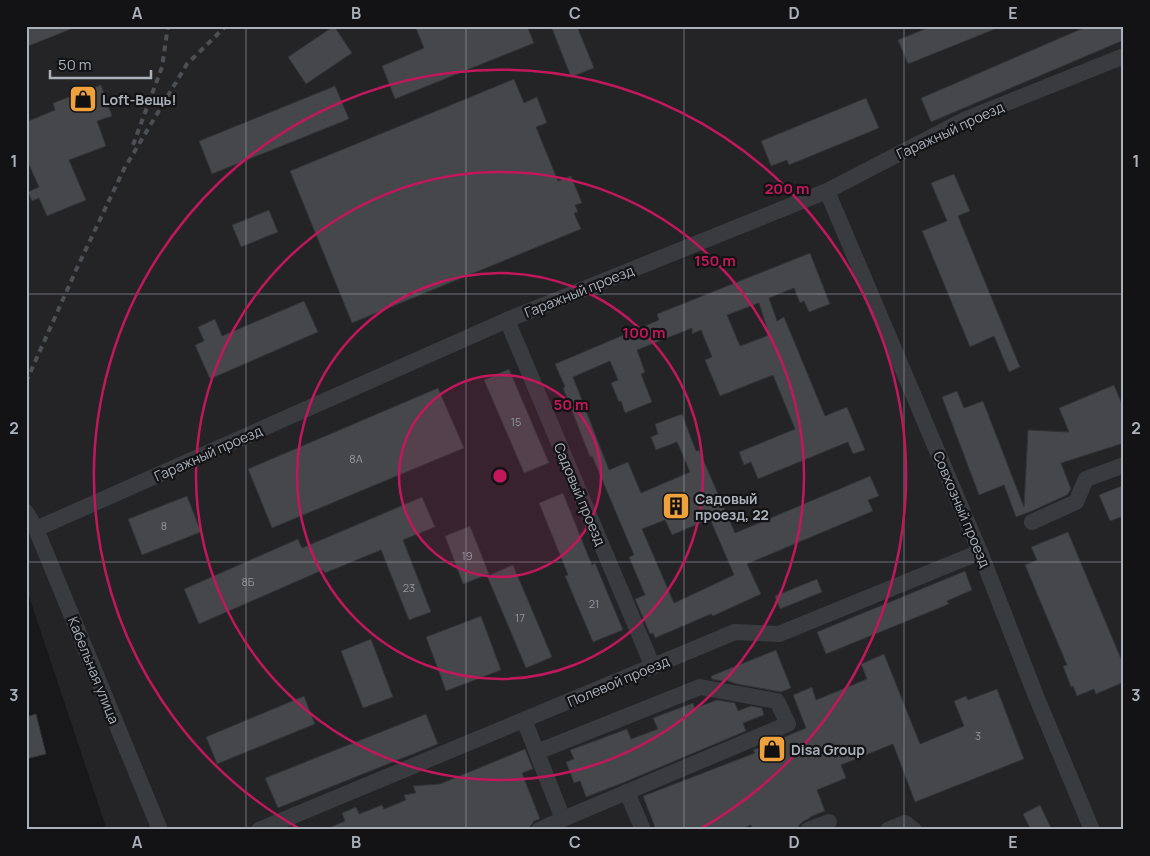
<svg xmlns="http://www.w3.org/2000/svg" width="1150" height="856" font-family="Manrope,sans-serif">
	<rect width="100%" height="100%" fill="#18181a"/>
	<path fill="#242427" d="M 26,26 L 1124,26 L 1124,830 L 107,830 L 26,587 Z"/>
	<g fill="#45474a" stroke="#323336" fill-rule="evenodd">
		<path d="M 26,26 L 76,26 L 76,27 L 26,47 Z"/>
		<path d="M 334,26 L 352,53 L 306,84 L 288,57 Z"/>
		<path d="M 415,26 L 527,26 L 534,43 L 395,99 L 382,66 L 424,48 Z"/>
		<path d="M 551,26 L 577,26 L 594,68 L 571,77 Z"/>
		<path d="M 932,26 L 1000,26 L 1000,27 L 908,64 L 898,40 Z"/>
		<path d="M 1088,26 L 1124,26 L 1124,40 L 931,122 L 921,98 Z"/>
		<path d="M 514,79 L 524,103 L 537,97 L 547,123 L 536,127 L 558,181 L 571,176 L 582,203 L 575,205 L 578,212 L 574,213 L 581,229 L 352,323 L 290,171 Z"/>
		<path d="M 101,85 L 112,116 L 97,121 L 106,146 L 69,160 L 86,200 L 47,216 L 39,198 L 32,201 L 28,192 L 39,187 L 26,158 L 26,122 L 55,110 L 53,103 Z"/>
		<path d="M 335,86 L 349,119 L 212,174 L 199,141 Z"/>
		<path d="M 866,98 L 879,128 L 789,165 L 787,160 L 771,166 L 761,141 Z"/>
		<path d="M 954,174 L 970,211 L 958,216 L 1020,367 L 1009,372 L 994,336 L 970,347 L 922,231 L 947,221 L 931,183 Z"/>
		<path d="M 269,210 L 278,232 L 241,247 L 232,225 Z"/>
		<path d="M 810,253 L 830,304 L 809,312 L 804,301 L 800,303 L 794,288 L 769,298 L 777,321 L 784,317 L 825,416 L 847,407 L 865,450 L 853,454 L 848,442 L 758,479 L 751,462 L 744,465 L 739,452 L 795,429 L 773,375 L 720,396 L 705,360 L 712,357 L 701,330 L 692,334 L 692,328 L 637,350 L 645,372 L 641,374 L 652,402 L 625,413 L 621,401 L 619,402 L 611,383 L 618,380 L 610,361 L 573,377 L 609,470 L 628,462 L 641,493 L 690,472 L 677,442 L 656,450 L 651,437 L 658,434 L 655,424 L 682,414 L 696,451 L 699,450 L 735,533 L 870,476 L 879,496 L 868,500 L 873,511 L 747,564 L 761,594 L 713,616 L 711,614 L 655,638 L 653,633 L 650,634 L 635,599 L 645,595 L 629,557 L 634,555 L 592,456 L 590,457 L 563,388 L 565,387 L 555,364 L 659,320 L 657,314 ZM 759,303 L 769,335 L 740,346 L 727,315 ZM 710,519 L 734,575 L 674,603 L 642,529 L 665,520 L 672,535 Z"/>
		<path d="M 304,301 L 318,332 L 210,379 L 195,345 L 204,341 L 198,327 L 215,319 L 222,336 Z"/>
		<path d="M 509,369 L 549,463 L 524,473 L 484,380 Z"/>
		<path d="M 1114,385 L 1124,409 L 1124,443 L 1061,463 L 1071,489 L 1067,495 L 1032,511 L 1016,517 L 1004,485 L 979,495 L 942,397 L 957,391 L 964,408 L 983,401 L 1024,507 L 1028,430 L 1069,432 L 1059,408 Z"/>
		<path d="M 438,388 L 464,448 L 272,528 L 248,469 Z"/>
		<path d="M 1124,485 L 1124,516 L 1110,521 L 1099,495 Z"/>
		<path d="M 563,493 L 592,565 L 595,563 L 623,630 L 593,642 L 565,576 L 568,575 L 539,503 Z"/>
		<path d="M 187,496 L 201,532 L 142,555 L 128,519 Z"/>
		<path d="M 422,497 L 435,527 L 403,540 L 431,612 L 409,620 L 381,550 L 325,573 L 323,570 L 199,624 L 184,589 L 298,539 L 302,548 Z"/>
		<path d="M 470,526 L 489,574 L 463,584 L 445,536 Z"/>
		<path d="M 1068,532 L 1124,666 L 1124,682 L 1096,694 L 1094,689 L 1077,696 L 1073,686 L 1071,687 L 1063,666 L 1067,665 L 1025,565 L 1037,560 L 1031,547 Z"/>
		<path d="M 513,565 L 552,657 L 526,668 L 487,576 Z"/>
		<path d="M 965,571 L 972,590 L 947,601 L 949,604 L 826,654 L 817,632 Z"/>
		<path d="M 817,579 L 822,592 L 780,609 L 775,596 Z"/>
		<path d="M 481,616 L 501,670 L 446,691 L 426,637 Z"/>
		<path d="M 371,639 L 393,697 L 363,708 L 341,651 Z"/>
		<path d="M 776,650 L 791,688 L 781,692 L 737,684 L 725,680 L 726,682 L 712,679 L 711,676 Z"/>
		<path d="M 884,654 L 920,744 L 964,726 L 954,701 L 966,696 L 968,700 L 997,689 L 1024,759 L 915,802 L 893,744 L 841,765 L 846,778 L 817,790 L 825,811 L 810,817 L 810,818 L 804,821 L 800,824 L 798,828 L 794,830 L 753,830 L 751,825 L 738,830 L 656,830 L 643,796 L 755,753 L 753,750 L 806,728 L 793,695 L 812,687 L 816,700 L 867,679 L 861,664 Z"/>
		<path d="M 304,696 L 315,724 L 217,764 L 206,737 Z"/>
		<path d="M 717,700 L 735,703 L 738,711 L 751,706 L 762,708 L 764,715 L 743,723 L 746,731 L 625,782 L 586,797 L 580,781 L 574,783 L 566,762 L 574,759 L 570,750 L 627,729 L 631,739 L 658,729 L 653,718 L 693,703 L 695,708 Z"/>
		<path d="M 36,714 L 46,754 L 26,759 L 26,717 Z"/>
		<path d="M 426,714 L 438,744 L 278,808 L 265,778 Z"/>
		<path d="M 525,749 L 533,769 L 522,773 L 540,819 L 534,821 L 530,827 L 522,830 L 324,830 L 345,821 L 342,813 L 356,807 L 359,814 L 382,805 L 384,809 L 406,800 L 404,795 L 416,793 L 413,786 L 440,784 Z"/>
		<path d="M 1040,805 L 1052,830 L 1031,830 L 1023,814 Z"/>
	</g>
	<g fill="none" stroke-linecap="round" stroke-linejoin="round">
		<g stroke="#393b3f" stroke-width="16">
			<path d="M 827,191 L 980,552 L 1036,696 L 1092,830"/>
			<path d="M 507,320 L 653,667"/>
			<path d="M 26,512 L 36,529 L 160,830"/>
			<path d="M 1032,522 L 1076,502 L 1086,479 L 1124,465"/>
			<path d="M 36,529 L 507,320 L 827,191 L 964,120 L 1124,56"/>
			<path d="M 524,720 L 563,819 L 539,830"/>
			<path d="M 537,752 L 700,687 L 777,701 L 788,724 L 627,792"/>
			<path d="M 563,819 L 627,792 L 643,830"/>
			<path d="M 259,830 L 735,632 L 779,634 L 980,552"/>
			<path d="M 808,830 L 829,822"/>
			<path d="M 888,830 L 905,823 L 914,830"/>
		</g>
		<g stroke="#4c4f54" stroke-width="4" stroke-dasharray="6 5" stroke-linecap="butt">
			<path d="M 133,145 L 162,67 L 168,26"/>
			<path d="M 26,382 L 77,268 L 124,169 L 187,64 L 226,26"/>
		</g>
	</g>
	<path fill="none" stroke="#abb1ba" stroke-width="1" stroke-opacity="0.55" d="M 246,26 L 246,830M 466,26 L 466,830M 684,26 L 684,830M 904,26 L 904,830M 26,294 L 1124,294M 26,562 L 1124,562"/>
	<circle cx="500" cy="476" r="101" fill="#c2185b" fill-opacity=".12"/>
	<g fill="none" stroke="#c2185b" stroke-width="2.5">
		<circle cx="500" cy="476" r="101"/>
		<circle cx="500" cy="476" r="203"/>
		<circle cx="500" cy="476" r="304"/>
		<path d="M300 829A406 406 0 1 1 700 829"/>
	</g>
	<defs>
		<g id="shop-square" transform="scale(1.4375)"><rect x="-9" y="-9" width="18" height="18" rx="4" fill="#eea13c" stroke="#131315"/><path d="M-5-2.5h2.3a2.7 3.5 0 0 1 5.4 0H5L5.5 6h-11ZM-1.5-2.5h3a1.5 2.3 0 0 0-3 0Z" fill="#111"/></g>
		<g id="building-square" transform="scale(1.4375)"><rect x="-9" y="-9" width="18" height="18" rx="4" fill="#eea13c" stroke="#131315"/><path d="M-4-6H4V6H1V3H-1V6H-4ZM-2.5-4.3h1.7v1.8h-1.7ZM.8-4.3h1.7v1.8H.8ZM-2.5-1h1.7V.8h-1.7ZM.8-1h1.7V.8H.8Z" fill="#111"/></g>
	</defs>
	<g fill-rule="evenodd">
		<use href="#shop-square" x="83" y="99"/>
		<use href="#building-square" x="676" y="506"/>
		<use href="#shop-square" x="772" y="749"/>
	</g>
	<g text-anchor="middle" dominant-baseline="central" stroke-width="4.5" stroke-linejoin="round" paint-order="stroke">
		<g font-size="11" fill="#92969e">
			<text x="516" y="421">15</text>
			<text x="356" y="458">8А</text>
			<text x="164" y="525">8</text>
			<text x="467" y="555">19</text>
			<text x="248" y="581">8Б</text>
			<text x="409" y="587">23</text>
			<text x="594" y="603">21</text>
			<text x="520" y="617">17</text>
			<text x="978" y="735">3</text>
		</g>
		<g font-size="14" font-weight="bold" fill="#abb1ba" stroke="#131315" text-anchor="start">
			<text x="102" y="99">Loft-Вещь!</text>
			<text x="695" y="498">Садовый<tspan x="695" dy="16">проезд, 22</tspan></text>
			<text x="791" y="749">Disa Group</text>
		</g>
		<g font-size="14" fill="#abb1ba" stroke="#131315">
			<text transform="translate(950 130) rotate(-25)">Гаражный проезд</text>
			<text transform="translate(579 291) rotate(-22)">Гаражный проезд</text>
			<text transform="translate(208 453) rotate(-24)">Гаражный проезд</text>
			<text transform="translate(580 494) rotate(67)">Садовый проезд</text>
			<text transform="translate(962 509) rotate(67)">Совхозный проезд</text>
			<text transform="translate(94 670) rotate(68)">Кабельная улица</text>
			<text transform="translate(618 681) rotate(-23)">Полевой проезд</text>
		</g>
	</g>
	<circle cx="500" cy="476" r="8" fill="#c2185b" stroke="#131315" stroke-width="2.5"/>
	<g font-size="15" text-anchor="middle" font-weight="bold" fill="#c2185b" stroke="#131315" stroke-width="4.5" stroke-linejoin="round" paint-order="stroke">
		<text x="787" y="194">200 m</text>
		<text x="715" y="266">150 m</text>
		<text x="644" y="338">100 m</text>
		<text x="571" y="410">50 m</text>
	</g>
	<rect width="1150" height="856" fill="none" stroke="#131315" stroke-width="55"/>
	<path d="M50 70v8h101v-8" fill="none" stroke="#abb1ba" stroke-width="2.5"/>
	<text x="58" y="70" font-size="15" fill="#abb1ba" stroke="#131315" stroke-width="4" paint-order="stroke">50 m</text>
	<rect x="28" y="28" width="1094" height="800" fill="none" stroke="#abb1ba" stroke-width="2"/>
	<g font-size="16" text-anchor="middle" font-weight="bold" fill="#abb1ba">
		<text x="137" y="19">A</text>
		<text x="356" y="19">B</text>
		<text x="575" y="19">C</text>
		<text x="794" y="19">D</text>
		<text x="1013" y="19">E</text>
		<text x="14" y="167">1</text>
		<text x="1136" y="167">1</text>
		<text x="14" y="434">2</text>
		<text x="1136" y="434">2</text>
		<text x="14" y="701">3</text>
		<text x="1136" y="701">3</text>
		<text x="137" y="848">A</text>
		<text x="356" y="848">B</text>
		<text x="575" y="848">C</text>
		<text x="794" y="848">D</text>
		<text x="1013" y="848">E</text>
	</g>
</svg>
